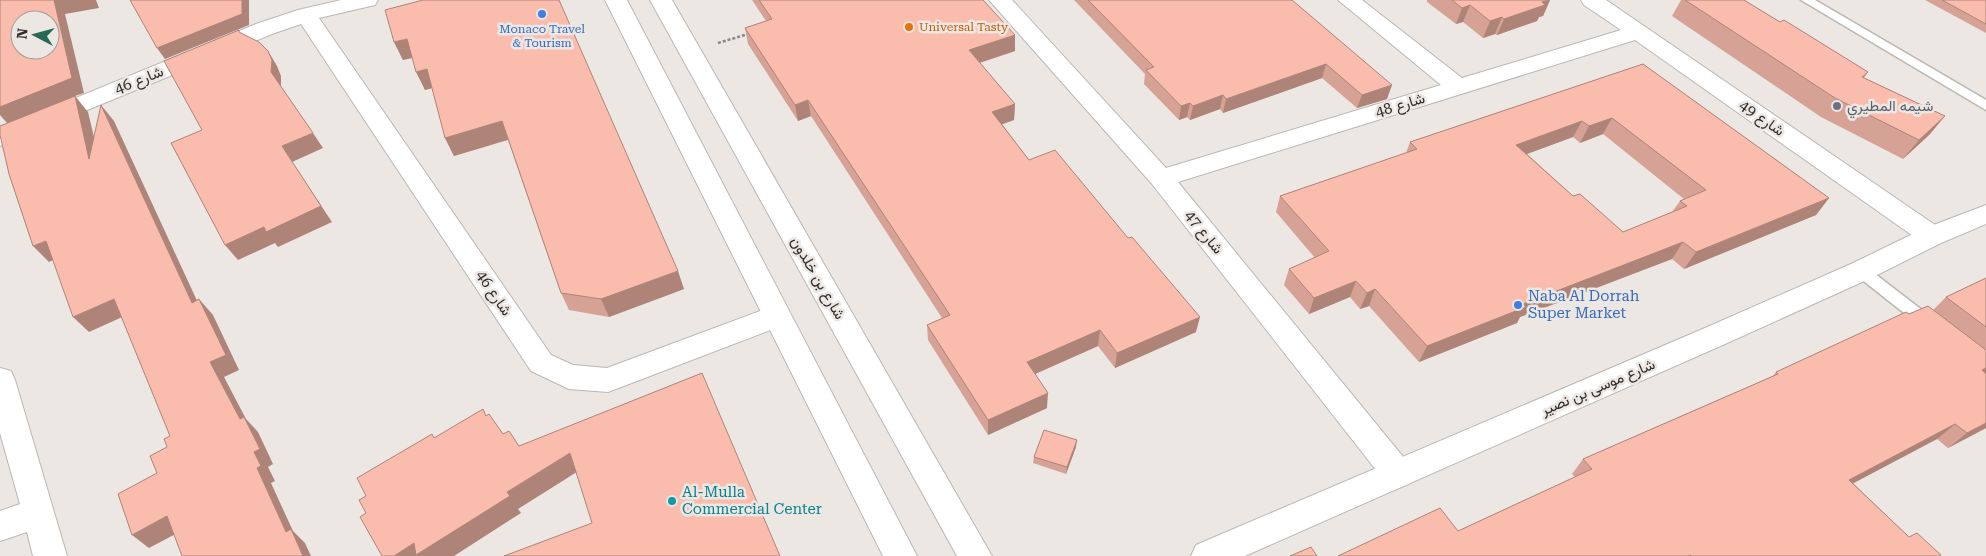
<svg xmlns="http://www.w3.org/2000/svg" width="1986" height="556" font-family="'Roboto Serif',Vazirmatn,serif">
	<rect width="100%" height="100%" fill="#ece7e3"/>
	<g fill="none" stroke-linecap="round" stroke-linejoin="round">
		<g stroke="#bbb7b3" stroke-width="3">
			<g id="lane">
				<path d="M 1801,0 L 1815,0 L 1986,100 L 1986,110 Z"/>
				<path d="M 1861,265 L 1866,267 L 1935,320 L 1937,324 L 1935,328 L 1929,330 L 1923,328 L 1856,275 L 1854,271 L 1856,267 Z"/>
			</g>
		</g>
		<g stroke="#bbb7b3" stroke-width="2">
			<g id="street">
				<path d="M 341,0 L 378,0 L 375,5 L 319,18 L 551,355 L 573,365 L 607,368 L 776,305 L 786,308 L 790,316 L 786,324 L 608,392 L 569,389 L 531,371 L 301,24 L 272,34 L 0,146 L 0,129 L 256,24 L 298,10 Z"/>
				<path d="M 989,0 L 1012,0 L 1166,168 L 1441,85 L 1338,0 L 1362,0 L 1462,78 L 1621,30 L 1584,5 L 1581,0 L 1606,0 L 1941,229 L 1945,236 L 1941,243 L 1932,246 L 1923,243 L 1635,40 L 1178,182 L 1409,464 L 1414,474 L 1409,484 L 1398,488 L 1387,484 L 1152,184 Z"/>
				<path d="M 0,368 L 11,371 L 15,380 L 67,556 L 33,556 L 27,532 L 0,541 L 0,511 L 20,504 L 0,433 Z"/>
			</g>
		</g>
		<g stroke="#bbb7b3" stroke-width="2">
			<g id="secondary">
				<path d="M 605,0 L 627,0 L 917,556 L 883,556 Z"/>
				<path d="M 650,0 L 672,0 L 992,556 L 957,556 Z"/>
				<path d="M 1986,205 L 1986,224 L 1941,243 L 1871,278 L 1725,344 L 1245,556 L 1191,556 L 1196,545 L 1705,328 L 1851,264 L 1923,229 Z"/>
			</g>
		</g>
		<path stroke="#8c8886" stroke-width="2.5" stroke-dasharray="3 2" stroke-linecap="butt" d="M 718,43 L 748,34"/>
		<use href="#lane" fill="#fff" fill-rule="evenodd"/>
		<use href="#street" fill="#fff" fill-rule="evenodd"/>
		<use href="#secondary" fill="#fff" fill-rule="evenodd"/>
	</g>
	<g fill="#d6a295" fill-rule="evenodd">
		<path d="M 752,0 L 983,0 L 1015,51 L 980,63 L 1015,104 L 1014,120 L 1002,124 L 1029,160 L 1196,332 L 1115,368 L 1098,346 L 1035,374 L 1047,408 L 988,435 L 928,340 L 927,325 L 942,318 L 811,116 L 798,121 L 748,44 L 745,28 L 766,21 Z"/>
		<path d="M 1074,0 L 1292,0 L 1387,99 L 1357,108 L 1322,78 L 1223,113 L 1220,109 L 1190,120 L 1187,117 L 1179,120 L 1144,84 L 1145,74 Z"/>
		<path d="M 1427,0 L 1550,0 L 1543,16 L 1539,17 L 1537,21 L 1497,35 L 1495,34 L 1483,38 L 1463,22 L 1456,24 L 1427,2 Z"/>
		<path d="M 1681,0 L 1744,0 L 1780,22 L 1868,72 L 1864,78 L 1945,116 L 1929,135 L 1903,159 L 1821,117 L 1672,16 Z"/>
		<path d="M 1925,0 L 1986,0 L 1986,33 Z"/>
		<path d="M 394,42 L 684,289 L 609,317 L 569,310 L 561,293 L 508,140 L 454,156 L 445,138 L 432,88 L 425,90 L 412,58 L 403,60 Z"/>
		<path d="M 1643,64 L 1829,198 L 1816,215 L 1684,269 L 1672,259 L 1520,317 L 1517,323 L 1419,362 L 1369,306 L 1360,309 L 1350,297 L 1309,314 L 1284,285 L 1289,269 L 1315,258 L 1276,212 L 1280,196 L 1406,153 L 1410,142 ZM 1603,134 L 1684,199 L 1680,201 L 1672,212 L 1623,232 L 1573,196 L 1527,154 L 1573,137 L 1580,143 Z"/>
		<path d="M 1986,278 L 1986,428 L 1948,448 L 1937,439 L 1853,483 L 1909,537 L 1939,556 L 1338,556 L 1458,531 L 1575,477 L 1572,474 L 1583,459 L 1773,376 L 1776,372 L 1909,314 L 1933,310 L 1946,297 Z"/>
		<path d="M 1076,447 L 1066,474 L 1033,463 L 1034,457 Z"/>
	</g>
	<g fill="#ae8479">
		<path d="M 54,0 L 96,0 L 99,8 L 65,14 L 84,93 L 75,96 L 88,112 L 103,175 L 8,124 L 0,115 L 0,107 Z"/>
		<path d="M 242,0 L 249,0 L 249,25 L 165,59 L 157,48 Z"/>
		<path d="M 1550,0 L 1543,16 L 1539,17 L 1537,21 L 1497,35 L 1504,19 L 1542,2 Z"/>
		<path d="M 1470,5 L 1463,22 L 1456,24 L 1462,8 Z"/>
		<path d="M 1502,17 L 1495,34 L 1483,38 L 1490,21 Z"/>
		<path d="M 1015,35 L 1015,51 L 969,66 L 969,50 Z"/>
		<path d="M 407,39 L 416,57 L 403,60 L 394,42 Z"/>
		<path d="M 268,51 L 277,66 L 281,76 L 281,88 L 271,72 Z"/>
		<path d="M 1326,64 L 1322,78 L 1223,113 L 1226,99 Z"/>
		<path d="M 427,69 L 436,87 L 425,90 L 416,72 Z"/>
		<path d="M 1392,85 L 1387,99 L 1357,108 L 1362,95 Z"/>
		<path d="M 1223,95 L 1220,109 L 1190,120 L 1193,106 Z"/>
		<path d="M 808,100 L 811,116 L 798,121 L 795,105 Z"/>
		<path d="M 1190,103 L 1187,117 L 1179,120 L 1181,106 Z"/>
		<path d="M 1015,104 L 1014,120 L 992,128 L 992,112 Z"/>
		<path d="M 101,105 L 114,121 L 205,318 L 192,303 Z"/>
		<path d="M 1945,116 L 1929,135 L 1903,159 L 1919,140 Z"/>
		<path d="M 1612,118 L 1603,134 L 1580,143 L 1589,126 Z"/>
		<path d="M 502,121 L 510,139 L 454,156 L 445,138 Z"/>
		<path d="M 1582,121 L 1573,137 L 1508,161 L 1516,145 Z"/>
		<path d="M 313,133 L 323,148 L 292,162 L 332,222 L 278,247 L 275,243 L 238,260 L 225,245 L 282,146 Z"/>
		<path d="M 1829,198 L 1816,215 L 1684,269 L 1696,252 Z"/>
		<path d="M 46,241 L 61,256 L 49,262 L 33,246 Z"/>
		<path d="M 1683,242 L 1672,259 L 1520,317 L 1517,323 L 1419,362 L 1427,346 L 1523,304 Z"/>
		<path d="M 678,271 L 684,289 L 609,317 L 601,299 Z"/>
		<path d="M 1356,281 L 1350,297 L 1309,314 L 1314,298 Z"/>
		<path d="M 1375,289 L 1369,306 L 1360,309 L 1367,293 Z"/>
		<path d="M 114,299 L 129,314 L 89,332 L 73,317 Z"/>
		<path d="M 199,299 L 213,315 L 239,370 L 224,377 L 246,419 L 258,432 L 273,464 L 268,467 L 275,481 L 271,483 L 293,531 L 305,543 L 311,556 L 303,556 L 286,532 L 257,468 L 240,419 L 210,362 Z"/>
		<path d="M 1200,317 L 1196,332 L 1115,368 L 1117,353 Z"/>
		<path d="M 1100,330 L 1098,346 L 1026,378 L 1027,362 Z"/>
		<path d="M 1986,368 L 1986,373 L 1983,376 L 1982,370 Z"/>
		<path d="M 1048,393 L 1047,408 L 988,435 L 988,420 Z"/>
		<path d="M 1986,423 L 1986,428 L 1948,448 L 1967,433 Z"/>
		<path d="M 1955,424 L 1937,439 L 1833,494 L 1849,480 Z"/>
		<path d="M 1077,440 L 1076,447 L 1066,474 L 1067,467 Z"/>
		<path d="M 570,453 L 580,470 L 518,509 L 521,513 L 454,556 L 394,556 L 414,543 L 507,492 Z"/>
		<path d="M 167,516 L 183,530 L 149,548 L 132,535 Z"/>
	</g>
	<g fill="#f9bcad" stroke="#ae8479" fill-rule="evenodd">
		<path d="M 0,0 L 54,0 L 72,78 L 0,107 ZM 20,20 L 50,20 L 50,50 L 20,50 Z"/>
		<path d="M 130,0 L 242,0 L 242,14 L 157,48 Z"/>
		<path d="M 423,0 L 559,0 L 678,271 L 601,299 L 561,293 L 502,121 L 445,138 L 427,69 L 416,72 L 407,39 L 394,42 L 385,10 Z"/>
		<path d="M 759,0 L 983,0 L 1015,35 L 969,50 L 1015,104 L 992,112 L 1029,160 L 1055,150 L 1128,238 L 1132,237 L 1200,317 L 1117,353 L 1100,330 L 1027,362 L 1048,393 L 988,420 L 927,325 L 950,315 L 808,100 L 795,105 L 745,28 L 772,19 Z"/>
		<path d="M 1088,0 L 1292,0 L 1392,85 L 1362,95 L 1326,64 L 1226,99 L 1223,95 L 1193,106 L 1190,103 L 1181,106 L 1146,70 L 1154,67 Z"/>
		<path d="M 1452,0 L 1549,0 L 1542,2 L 1545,5 L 1504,19 L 1502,17 L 1490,21 L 1470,5 L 1462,8 Z"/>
		<path d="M 1685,0 L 1744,0 L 1780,22 L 1784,20 L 1868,72 L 1862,77 L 1945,116 L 1919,140 L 1835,98 Z"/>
		<path d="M 1942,0 L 1986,0 L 1986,24 Z"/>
		<path d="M 239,30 L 239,32 L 259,42 L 268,51 L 272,60 L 271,72 L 313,133 L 282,146 L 321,206 L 266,232 L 264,227 L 225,245 L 171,143 L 202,130 L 164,61 Z"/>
		<path d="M 1643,64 L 1829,198 L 1696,252 L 1683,242 L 1523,304 L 1526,307 L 1427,346 L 1375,289 L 1367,293 L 1356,281 L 1314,298 L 1289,269 L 1329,251 L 1280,196 L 1417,149 L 1410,142 ZM 1612,118 L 1706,190 L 1680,201 L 1687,206 L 1623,232 L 1580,194 L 1573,196 L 1516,145 L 1582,121 L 1589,126 Z"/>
		<path d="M 75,96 L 89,159 L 101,105 L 192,303 L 199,299 L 226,355 L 210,362 L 240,419 L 244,417 L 260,449 L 254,452 L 261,466 L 257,468 L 286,532 L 291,529 L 303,556 L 182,556 L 167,516 L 132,535 L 118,494 L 157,473 L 150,456 L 167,447 L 164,439 L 170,436 L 114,299 L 73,317 L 46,241 L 33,246 L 9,174 L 0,135 L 0,126 Z"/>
		<path d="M 1986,278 L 1986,327 L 1946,297 Z"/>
		<path d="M 1928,306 L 1986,350 L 1986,368 L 1982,370 L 1986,374 L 1986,423 L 1967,433 L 1955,424 L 1849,480 L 1909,537 L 1917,533 L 1941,555 L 1939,556 L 1691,556 L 1690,555 L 1688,556 L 1338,556 L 1440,508 L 1458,531 L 1592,469 L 1583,459 L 1778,374 L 1776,372 L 1906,312 L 1909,314 Z"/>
		<path d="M 702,373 L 780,556 L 504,556 L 592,523 L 570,453 L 507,492 L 510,496 L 416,555 L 414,543 L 394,556 L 382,556 L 360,517 L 366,513 L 359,500 L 366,496 L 357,478 L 432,434 L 434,438 L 483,409 L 486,416 L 489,414 L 503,434 L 509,431 L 519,446 Z"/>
		<path d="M 1044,430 L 1077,440 L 1067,467 L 1034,457 Z"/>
		<path d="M 1311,547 L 1317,556 L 1290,556 Z"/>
	</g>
	<g fill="#3f7fe0" stroke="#ece7e3" stroke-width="2">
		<circle cx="542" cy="14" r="5"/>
		<circle cx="1518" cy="305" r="5"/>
	</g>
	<circle fill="#e8710a" stroke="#ece7e3" stroke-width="2" cx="909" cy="27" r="5"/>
	<circle fill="#6b7280" stroke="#ece7e3" stroke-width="2" cx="1837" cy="106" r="5"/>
	<circle fill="#0f9aa8" stroke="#ece7e3" stroke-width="2" cx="672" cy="501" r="5"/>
	<g text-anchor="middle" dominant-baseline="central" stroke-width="5" stroke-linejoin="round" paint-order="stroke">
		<g font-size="12" fill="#c56008" stroke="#ece7e3" text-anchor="start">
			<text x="919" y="27">Universal Tasty</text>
		</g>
		<g font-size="12" fill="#366cbe" stroke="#ece7e3">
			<text x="542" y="29">Monaco Travel<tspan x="542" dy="14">&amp; Tourism</tspan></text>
		</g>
		<g font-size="15" fill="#2f2d2c" stroke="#ece7e3">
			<text transform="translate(139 80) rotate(-22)">شارع 46</text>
			<text transform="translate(1400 105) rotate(-17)">شارع 48</text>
			<text transform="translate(1762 118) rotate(35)">شارع 49</text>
			<text transform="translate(1204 232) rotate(51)">شارع 47</text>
			<text transform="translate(818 278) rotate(60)">شارع بن خلدون</text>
			<text transform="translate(494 293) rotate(56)">شارع 46</text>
			<text transform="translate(1598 387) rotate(-23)">شارع موسى بن نصير</text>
		</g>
		<g font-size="15" fill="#5b616d" stroke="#ece7e3" text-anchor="start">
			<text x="1847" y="106">شيمه المطيري</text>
		</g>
		<g font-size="15" fill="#366cbe" stroke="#ece7e3" text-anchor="start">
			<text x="1528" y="296">Naba Al Dorrah<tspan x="1528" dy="17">Super Market</tspan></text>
		</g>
		<g font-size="15" fill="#0d838f" stroke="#ece7e3" text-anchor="start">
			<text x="682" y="492">Al-Mulla<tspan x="682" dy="17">Commercial Center</tspan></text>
		</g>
	</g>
	<g transform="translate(35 35) rotate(276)"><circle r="24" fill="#ece7e3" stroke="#a09d9a"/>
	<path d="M0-4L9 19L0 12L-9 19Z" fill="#286856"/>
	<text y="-8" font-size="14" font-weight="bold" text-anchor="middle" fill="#2f2d2c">N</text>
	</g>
</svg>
